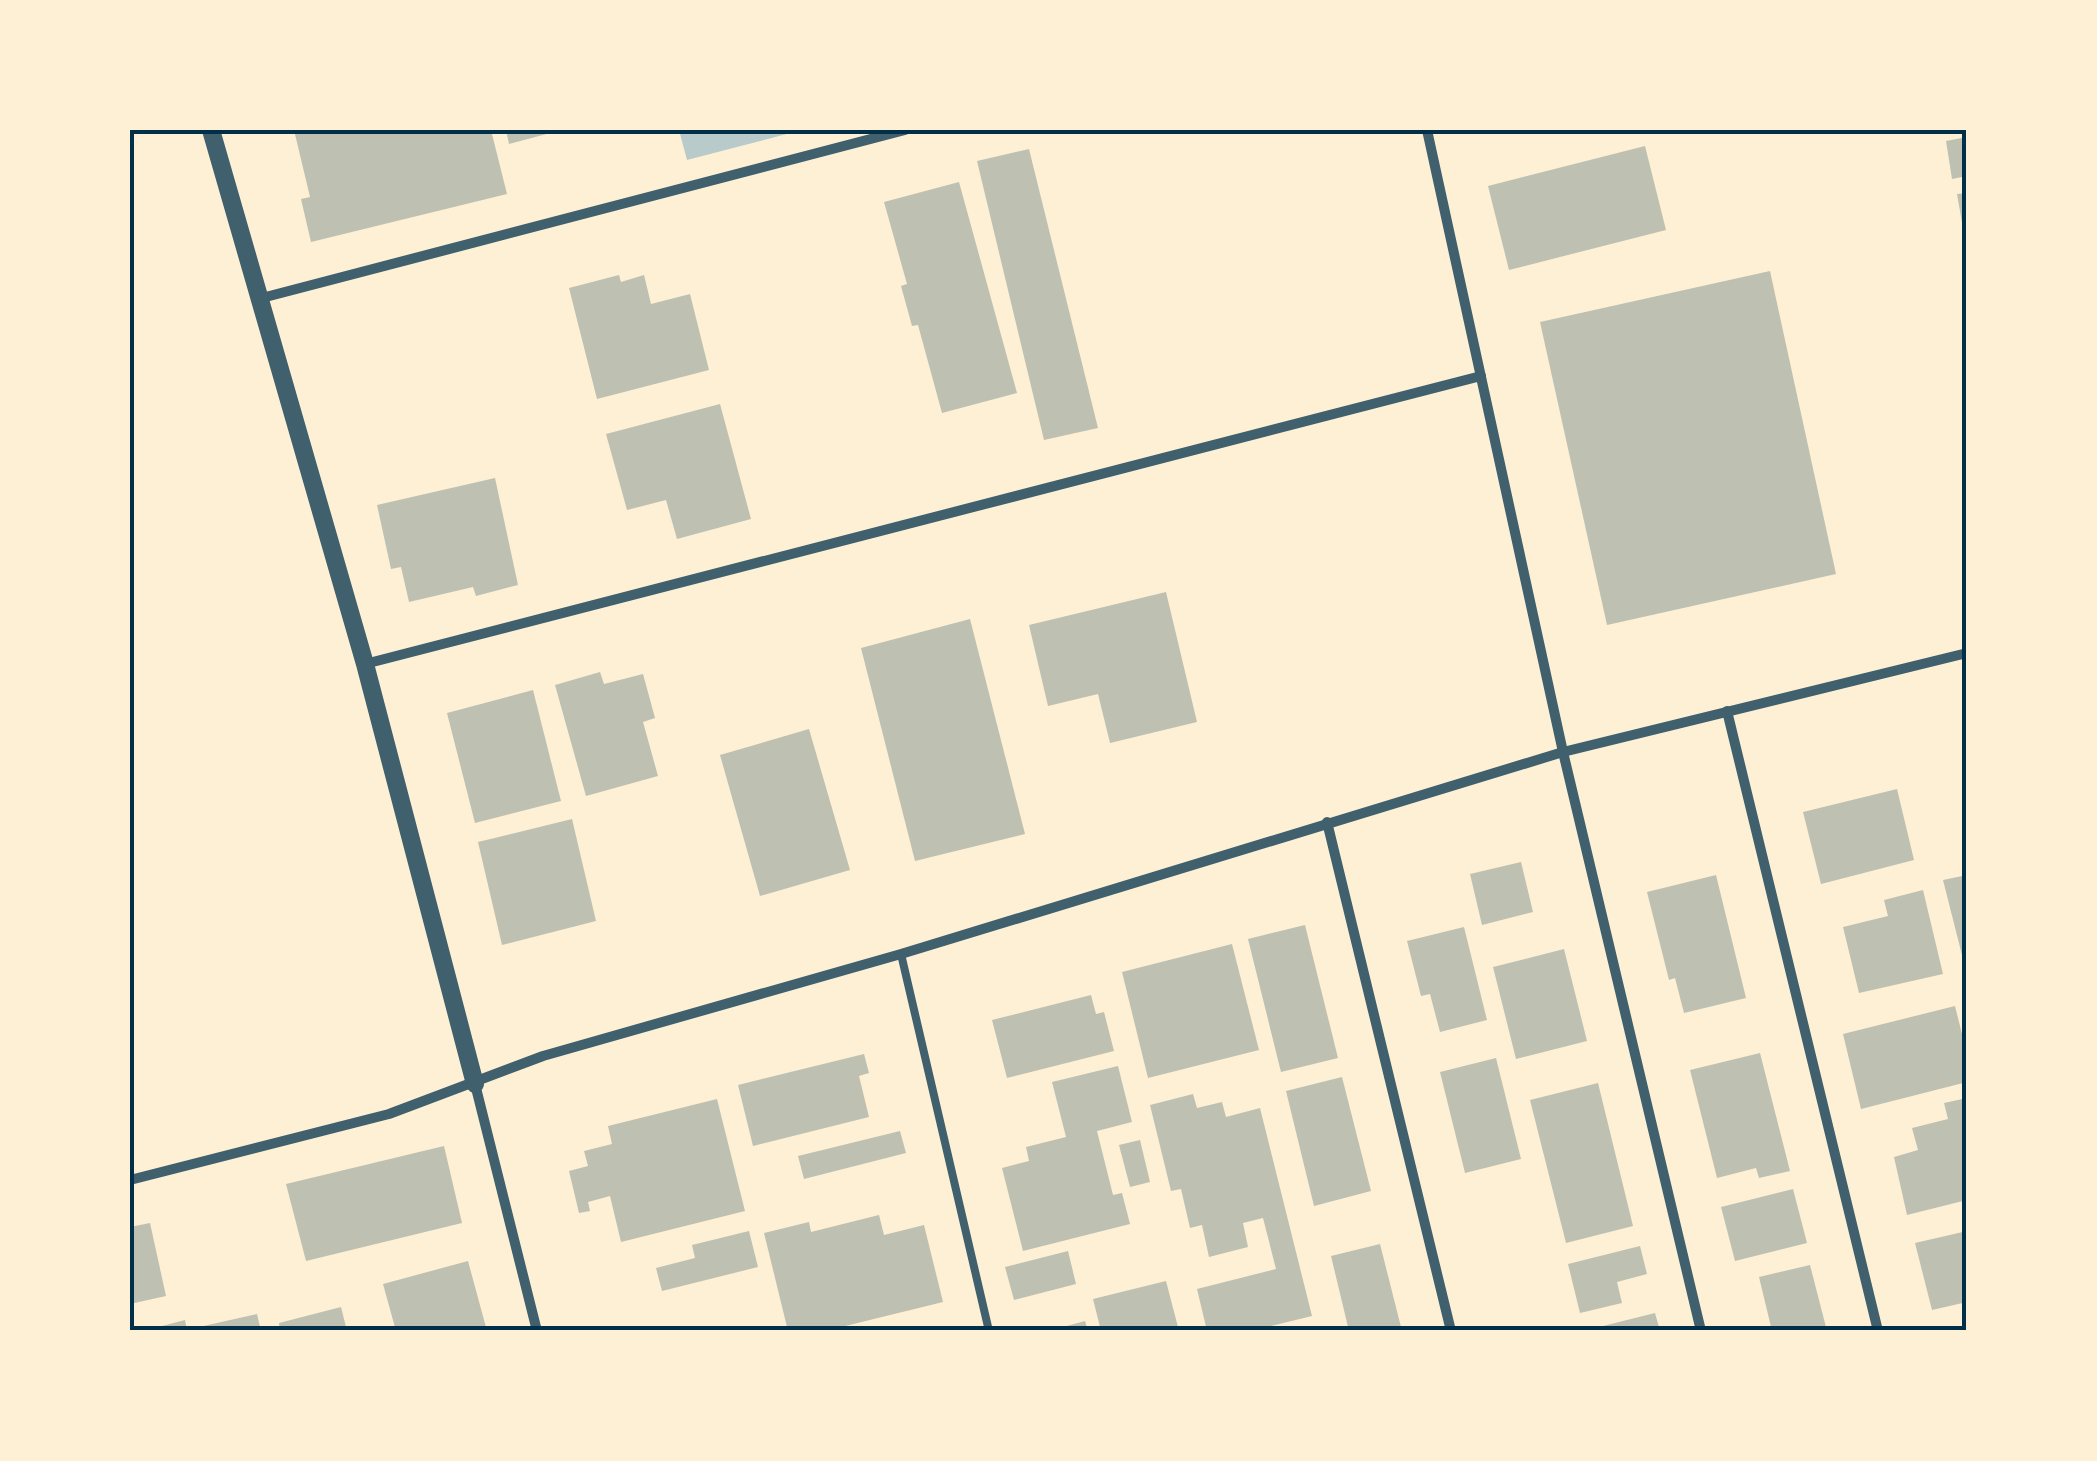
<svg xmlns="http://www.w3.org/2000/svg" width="2097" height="1461" font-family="'Varela Round',sans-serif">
	<rect width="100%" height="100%" fill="#fdf0d5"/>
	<path fill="#b9caca" d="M 679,130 L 802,130 L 687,160 Z"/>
	<g fill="#bec0b2">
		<path d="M 294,130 L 491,130 L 507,194 L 311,242 L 301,199 L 310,197 Z"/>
		<path d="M 506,130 L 558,130 L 558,131 L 509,144 Z"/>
		<path d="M 1967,137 L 1967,176 L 1952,179 L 1946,141 Z"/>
		<path d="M 1645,146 L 1666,230 L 1509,270 L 1488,186 Z"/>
		<path d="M 1029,149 L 1098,428 L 1044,440 L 977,161 Z"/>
		<path d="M 959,182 L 1017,393 L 942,413 L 918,325 L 912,326 L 901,286 L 907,284 L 884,202 Z"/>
		<path d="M 1967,193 L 1967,240 L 1965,240 L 1957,194 Z"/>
		<path d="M 1770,271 L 1836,574 L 1607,625 L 1540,322 Z"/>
		<path d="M 619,275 L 621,282 L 644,275 L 651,304 L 690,294 L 709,370 L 597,399 L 569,288 Z"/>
		<path d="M 720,404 L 751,519 L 677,539 L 666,500 L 627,510 L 606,434 Z"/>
		<path d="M 495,478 L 518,585 L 476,596 L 473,587 L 409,602 L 401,567 L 391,569 L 377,505 Z"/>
		<path d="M 1166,592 L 1197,722 L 1110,743 L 1098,694 L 1048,706 L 1029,625 Z"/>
		<path d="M 970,619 L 1025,834 L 915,861 L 861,648 Z"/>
		<path d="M 600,672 L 604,684 L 643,674 L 655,718 L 643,722 L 658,776 L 586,796 L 555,685 Z"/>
		<path d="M 533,690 L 561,801 L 475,823 L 447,713 Z"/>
		<path d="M 809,729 L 850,870 L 760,896 L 720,755 Z"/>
		<path d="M 1897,789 L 1914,860 L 1821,884 L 1803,812 Z"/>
		<path d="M 572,819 L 596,921 L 502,945 L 478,842 Z"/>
		<path d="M 1521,862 L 1533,912 L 1482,925 L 1470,874 Z"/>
		<path d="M 1716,875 L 1746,998 L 1684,1013 L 1675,978 L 1669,980 L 1647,892 Z"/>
		<path d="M 1967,875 L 1967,971 L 1966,971 L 1943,880 Z"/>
		<path d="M 1923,890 L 1943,974 L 1859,993 L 1843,927 L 1888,916 L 1884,900 Z"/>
		<path d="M 1305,925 L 1338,1058 L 1281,1072 L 1248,939 Z"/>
		<path d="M 1464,927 L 1487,1020 L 1440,1032 L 1430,994 L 1421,996 L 1407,941 Z"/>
		<path d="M 1232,944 L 1259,1050 L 1148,1078 L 1122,972 Z"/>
		<path d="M 1564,949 L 1587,1041 L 1516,1059 L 1493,967 Z"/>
		<path d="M 1091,995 L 1096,1014 L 1104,1012 L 1114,1051 L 1007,1078 L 992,1020 Z"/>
		<path d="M 1955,1006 L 1967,1054 L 1967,1082 L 1861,1109 L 1843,1034 Z"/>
		<path d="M 1760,1053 L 1790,1171 L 1759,1178 L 1756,1168 L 1717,1178 L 1690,1070 Z"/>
		<path d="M 864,1054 L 869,1073 L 859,1076 L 869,1117 L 753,1146 L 738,1085 Z"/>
		<path d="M 1496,1058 L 1521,1159 L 1465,1173 L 1440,1072 Z"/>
		<path d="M 1118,1066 L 1132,1122 L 1097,1131 L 1113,1195 L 1122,1193 L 1130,1224 L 1023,1251 L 1002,1168 L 1029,1161 L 1026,1147 L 1066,1137 L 1052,1082 Z"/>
		<path d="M 1342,1077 L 1371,1191 L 1314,1206 L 1286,1091 Z"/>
		<path d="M 1598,1083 L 1633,1226 L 1566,1243 L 1530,1100 Z"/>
		<path d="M 1193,1094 L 1197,1108 L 1222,1102 L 1226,1117 L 1260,1108 L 1312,1316 L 1251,1331 L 1207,1331 L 1197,1289 L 1276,1269 L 1263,1218 L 1243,1223 L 1248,1247 L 1209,1257 L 1202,1225 L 1190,1228 L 1181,1189 L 1171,1191 L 1150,1105 Z"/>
		<path d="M 1967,1098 L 1967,1200 L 1907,1215 L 1894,1157 L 1918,1150 L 1912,1128 L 1948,1119 L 1944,1103 Z"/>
		<path d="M 717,1099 L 745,1211 L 621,1242 L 610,1196 L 588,1202 L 590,1211 L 579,1213 L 569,1171 L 588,1166 L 584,1151 L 612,1144 L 608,1126 Z"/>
		<path d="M 900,1131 L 906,1153 L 804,1179 L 798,1156 Z"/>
		<path d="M 1140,1140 L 1150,1182 L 1130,1187 L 1119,1145 Z"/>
		<path d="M 444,1146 L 462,1223 L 306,1261 L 286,1184 Z"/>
		<path d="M 1793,1189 L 1807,1243 L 1735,1261 L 1721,1207 Z"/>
		<path d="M 879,1215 L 884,1235 L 924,1225 L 943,1302 L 825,1331 L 788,1331 L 764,1233 L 809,1222 L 811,1232 Z"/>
		<path d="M 150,1223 L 166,1296 L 130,1304 L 130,1227 Z"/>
		<path d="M 749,1231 L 758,1267 L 662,1291 L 656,1268 L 695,1258 L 692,1245 Z"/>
		<path d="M 1967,1231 L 1967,1302 L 1932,1310 L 1915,1243 Z"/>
		<path d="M 1380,1244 L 1402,1331 L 1349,1331 L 1331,1256 Z"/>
		<path d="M 1640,1246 L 1647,1274 L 1617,1282 L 1622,1303 L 1580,1313 L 1568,1264 Z"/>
		<path d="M 1068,1251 L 1076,1284 L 1014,1300 L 1005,1267 Z"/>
		<path d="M 468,1261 L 487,1331 L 396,1331 L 383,1284 Z"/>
		<path d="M 1810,1265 L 1827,1331 L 1772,1331 L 1759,1277 Z"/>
		<path d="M 1166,1281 L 1179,1331 L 1101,1331 L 1093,1299 Z"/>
		<path d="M 341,1307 L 347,1331 L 280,1331 L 279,1323 Z"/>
		<path d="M 1655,1313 L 1660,1331 L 1587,1331 L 1587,1330 Z"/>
		<path d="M 257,1314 L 261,1331 L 190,1331 L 190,1329 Z"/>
		<path d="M 185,1320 L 187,1331 L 163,1331 L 162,1326 Z"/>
		<path d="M 1085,1321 L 1088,1331 L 1064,1331 L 1063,1327 Z"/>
	</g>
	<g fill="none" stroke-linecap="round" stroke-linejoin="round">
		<path stroke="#3f606c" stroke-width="8" d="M 901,954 L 989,1331"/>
		<g stroke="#3f606c" stroke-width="10">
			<path d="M 1427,130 L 1563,752 L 1701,1331"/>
			<path d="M 258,299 L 905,130"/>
			<path d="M 365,664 L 1481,376"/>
			<path d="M 1727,711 L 1878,1331"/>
			<path d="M 1327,822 L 1451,1331"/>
			<path d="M 475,1084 L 537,1331"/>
			<path d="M 130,1180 L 389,1114 L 543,1056 L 901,954 L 1563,752 L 1967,653"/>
		</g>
		<path stroke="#3f606c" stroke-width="18" d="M 211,130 L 365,664 L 475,1084"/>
	</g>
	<rect width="2097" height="1461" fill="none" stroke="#fdf0d5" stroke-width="265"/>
	<rect x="132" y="132" width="1832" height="1196" fill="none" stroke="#003049" stroke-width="4"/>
</svg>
